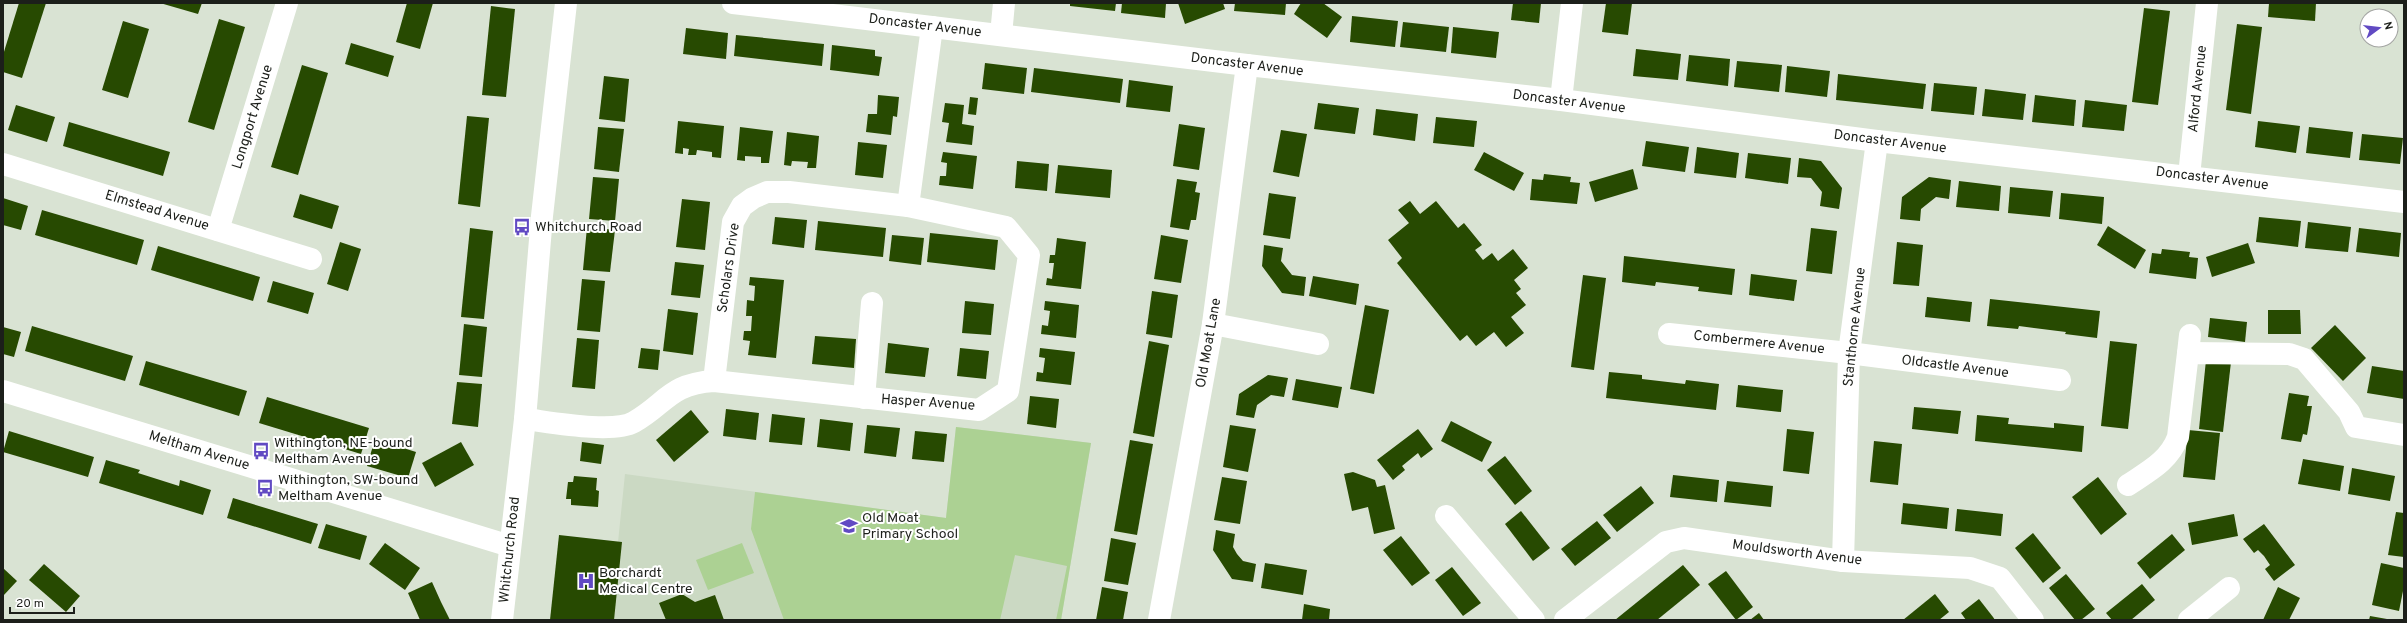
<svg xmlns="http://www.w3.org/2000/svg" width="2407" height="623" font-family="Overpass,sans-serif">
	<rect width="100%" height="100%" fill="#d9e3d3"/>
	<path fill="#cbd9c3" d="M 956,427 L 1091,443 L 1061,620 L 610,620 L 625,474 L 946,518 Z"/>
	<g fill="#acd193">
		<path d="M 956,427 L 1091,443 L 1061,620 L 1056,620 L 1067,566 L 1015,555 L 1000,620 L 784,620 L 751,529 L 755,492 L 946,518 Z"/>
		<path d="M 742,543 L 754,573 L 708,590 L 696,560 Z"/>
	</g>
	<g fill="#274a01">
		<path d="M 19,3 L 46,3 L 22,78 L 3,72 L 3,55 Z"/>
		<path d="M 160,3 L 202,3 L 198,14 Z"/>
		<path d="M 407,3 L 433,3 L 420,49 L 396,42 Z"/>
		<path d="M 1070,3 L 1116,3 L 1115,11 L 1070,6 Z"/>
		<path d="M 1122,3 L 1166,3 L 1165,18 L 1121,13 Z"/>
		<path d="M 1178,3 L 1223,3 L 1225,9 L 1185,24 Z"/>
		<path d="M 1235,3 L 1286,3 L 1285,15 L 1234,11 Z"/>
		<path d="M 1301,3 L 1323,3 L 1342,17 L 1327,38 L 1294,14 Z"/>
		<path d="M 1513,3 L 1541,3 L 1539,23 L 1511,20 Z"/>
		<path d="M 1606,3 L 1632,3 L 1628,35 L 1602,32 Z"/>
		<path d="M 2269,3 L 2316,3 L 2315,21 L 2268,17 Z"/>
		<path d="M 491,6 L 515,9 L 506,97 L 482,95 Z"/>
		<path d="M 2144,8 L 2170,11 L 2158,105 L 2132,102 Z"/>
		<path d="M 1352,16 L 1398,21 L 1395,47 L 1350,42 Z"/>
		<path d="M 219,19 L 245,27 L 214,130 L 188,122 Z"/>
		<path d="M 123,21 L 149,29 L 128,98 L 102,90 Z"/>
		<path d="M 1403,22 L 1449,27 L 1446,52 L 1400,47 Z"/>
		<path d="M 2237,24 L 2262,27 L 2251,114 L 2226,110 Z"/>
		<path d="M 1453,27 L 1499,32 L 1496,58 L 1451,53 Z"/>
		<path d="M 686,28 L 728,33 L 726,59 L 683,54 Z"/>
		<path d="M 736,35 L 824,44 L 822,66 L 734,56 Z"/>
		<path d="M 351,43 L 394,56 L 388,77 L 345,64 Z"/>
		<path d="M 832,45 L 875,50 L 875,56 L 882,57 L 879,76 L 830,70 Z"/>
		<path d="M 1636,49 L 1681,54 L 1678,80 L 1633,76 Z"/>
		<path d="M 1689,55 L 1730,59 L 1728,86 L 1686,81 Z"/>
		<path d="M 1737,61 L 1782,65 L 1779,92 L 1734,87 Z"/>
		<path d="M 985,63 L 1027,68 L 1024,94 L 982,89 Z"/>
		<path d="M 302,65 L 328,73 L 298,175 L 271,167 Z"/>
		<path d="M 1787,66 L 1830,71 L 1827,97 L 1785,92 Z"/>
		<path d="M 1034,68 L 1123,79 L 1120,103 L 1031,92 Z"/>
		<path d="M 1838,74 L 1926,84 L 1923,109 L 1836,100 Z"/>
		<path d="M 604,76 L 629,79 L 625,122 L 599,119 Z"/>
		<path d="M 1129,80 L 1173,86 L 1170,112 L 1126,107 Z"/>
		<path d="M 1934,83 L 1977,87 L 1974,115 L 1931,111 Z"/>
		<path d="M 1985,89 L 2026,94 L 2023,120 L 1982,116 Z"/>
		<path d="M 878,95 L 899,97 L 897,117 L 893,116 L 891,135 L 866,132 L 868,114 L 877,114 Z"/>
		<path d="M 2035,95 L 2076,100 L 2074,126 L 2032,122 Z"/>
		<path d="M 970,97 L 978,98 L 976,115 L 968,114 Z"/>
		<path d="M 2085,100 L 2127,105 L 2124,131 L 2082,127 Z"/>
		<path d="M 945,103 L 964,105 L 962,124 L 974,126 L 972,145 L 946,142 L 949,123 L 942,122 Z"/>
		<path d="M 1318,103 L 1359,108 L 1355,134 L 1314,129 Z"/>
		<path d="M 16,105 L 55,117 L 47,142 L 8,130 Z"/>
		<path d="M 1376,109 L 1418,114 L 1415,141 L 1373,135 Z"/>
		<path d="M 467,116 L 489,118 L 480,207 L 458,204 Z"/>
		<path d="M 1436,117 L 1477,121 L 1474,147 L 1433,143 Z"/>
		<path d="M 678,121 L 724,126 L 721,158 L 712,157 L 712,152 L 697,150 L 696,155 L 688,155 L 689,149 L 683,148 L 683,154 L 675,153 Z"/>
		<path d="M 2258,121 L 2300,126 L 2296,153 L 2255,147 Z"/>
		<path d="M 69,122 L 170,152 L 163,176 L 63,146 Z"/>
		<path d="M 1179,124 L 1205,128 L 1199,170 L 1173,166 Z"/>
		<path d="M 598,127 L 624,129 L 619,172 L 594,169 Z"/>
		<path d="M 740,127 L 773,131 L 769,163 L 761,163 L 761,157 L 745,156 L 745,161 L 737,160 Z"/>
		<path d="M 2309,127 L 2353,132 L 2350,158 L 2306,153 Z"/>
		<path d="M 1281,130 L 1307,134 L 1299,177 L 1273,172 Z"/>
		<path d="M 787,132 L 819,136 L 816,168 L 807,168 L 808,162 L 792,161 L 791,166 L 784,165 Z"/>
		<path d="M 2362,134 L 2403,138 L 2400,164 L 2359,160 Z"/>
		<path d="M 1646,141 L 1689,147 L 1685,172 L 1642,166 Z"/>
		<path d="M 858,142 L 887,145 L 883,178 L 855,175 Z"/>
		<path d="M 1697,147 L 1739,153 L 1736,178 L 1694,173 Z"/>
		<path d="M 943,152 L 977,156 L 973,189 L 939,185 L 940,176 L 946,176 L 947,163 L 941,162 Z"/>
		<path d="M 1484,152 L 1524,173 L 1514,191 L 1474,170 Z"/>
		<path d="M 1748,153 L 1791,158 L 1788,184 L 1745,178 Z"/>
		<path d="M 1799,158 L 1821,161 L 1842,188 L 1839,209 L 1820,206 L 1822,192 L 1811,178 L 1797,177 Z"/>
		<path d="M 1017,161 L 1049,164 L 1047,191 L 1015,188 Z"/>
		<path d="M 1058,165 L 1112,170 L 1110,198 L 1055,193 Z"/>
		<path d="M 1633,169 L 1638,189 L 1595,202 L 1589,182 Z"/>
		<path d="M 1544,174 L 1571,177 L 1570,182 L 1580,183 L 1577,204 L 1530,200 L 1532,179 L 1543,180 Z"/>
		<path d="M 593,177 L 619,179 L 615,221 L 589,219 Z"/>
		<path d="M 1929,177 L 1951,180 L 1949,199 L 1936,197 L 1921,209 L 1920,221 L 1900,219 L 1902,197 Z"/>
		<path d="M 1177,179 L 1197,182 L 1195,192 L 1200,193 L 1196,220 L 1191,220 L 1189,230 L 1170,227 Z"/>
		<path d="M 1959,181 L 2001,186 L 1999,211 L 1956,207 Z"/>
		<path d="M 2010,187 L 2053,191 L 2050,217 L 2008,213 Z"/>
		<path d="M 1269,193 L 1296,197 L 1290,239 L 1263,235 Z"/>
		<path d="M 2061,193 L 2104,197 L 2102,224 L 2059,219 Z"/>
		<path d="M 300,194 L 339,206 L 332,229 L 293,217 Z"/>
		<path d="M 3,198 L 28,206 L 21,230 L 3,225 Z"/>
		<path d="M 682,199 L 710,202 L 705,250 L 676,247 Z"/>
		<path d="M 1410,201 L 1420,214 L 1436,201 L 1458,228 L 1464,223 L 1482,245 L 1475,250 L 1483,260 L 1492,253 L 1498,261 L 1513,249 L 1528,268 L 1514,280 L 1521,289 L 1516,293 L 1526,305 L 1511,317 L 1524,333 L 1506,347 L 1494,332 L 1476,346 L 1467,335 L 1460,341 L 1397,263 L 1402,258 L 1388,240 L 1409,223 L 1398,210 Z"/>
		<path d="M 42,210 L 144,240 L 137,265 L 35,235 Z"/>
		<path d="M 775,217 L 807,220 L 804,248 L 772,244 Z"/>
		<path d="M 2259,217 L 2301,221 L 2298,247 L 2256,242 Z"/>
		<path d="M 818,221 L 886,228 L 883,257 L 815,250 Z"/>
		<path d="M 2308,222 L 2351,227 L 2348,252 L 2305,248 Z"/>
		<path d="M 2108,226 L 2146,250 L 2135,269 L 2097,245 Z"/>
		<path d="M 587,227 L 615,230 L 610,272 L 583,270 Z"/>
		<path d="M 470,228 L 493,231 L 484,319 L 461,317 Z"/>
		<path d="M 1811,228 L 1837,231 L 1832,274 L 1806,271 Z"/>
		<path d="M 2359,228 L 2401,233 L 2399,257 L 2356,252 Z"/>
		<path d="M 930,233 L 998,240 L 995,270 L 927,262 Z"/>
		<path d="M 892,235 L 924,238 L 921,265 L 889,261 Z"/>
		<path d="M 1161,235 L 1188,240 L 1181,283 L 1154,279 Z"/>
		<path d="M 1057,238 L 1086,242 L 1081,289 L 1046,285 L 1047,278 L 1052,279 L 1054,263 L 1049,263 L 1050,255 L 1055,255 Z"/>
		<path d="M 340,242 L 361,249 L 348,291 L 327,284 Z"/>
		<path d="M 1897,242 L 1923,245 L 1919,286 L 1893,284 Z"/>
		<path d="M 2248,243 L 2255,263 L 2212,277 L 2206,257 Z"/>
		<path d="M 1264,245 L 1283,248 L 1281,261 L 1292,275 L 1306,277 L 1304,296 L 1282,293 L 1262,266 Z"/>
		<path d="M 158,246 L 260,277 L 253,301 L 151,270 Z"/>
		<path d="M 2162,249 L 2190,252 L 2189,257 L 2198,258 L 2196,279 L 2149,273 L 2152,253 L 2161,254 Z"/>
		<path d="M 1624,256 L 1735,269 L 1732,295 L 1698,291 L 1699,287 L 1656,282 L 1655,286 L 1622,282 Z"/>
		<path d="M 675,262 L 704,265 L 700,298 L 671,295 Z"/>
		<path d="M 1751,274 L 1797,280 L 1794,301 L 1749,295 Z"/>
		<path d="M 1583,275 L 1606,278 L 1594,370 L 1571,367 Z"/>
		<path d="M 1313,276 L 1359,284 L 1356,305 L 1309,296 Z"/>
		<path d="M 750,277 L 784,280 L 776,358 L 748,355 L 750,341 L 743,340 L 744,331 L 751,331 L 752,316 L 746,316 L 747,300 L 754,301 L 755,286 L 749,285 Z"/>
		<path d="M 582,279 L 605,281 L 600,332 L 577,330 Z"/>
		<path d="M 273,281 L 314,293 L 308,314 L 267,302 Z"/>
		<path d="M 1152,291 L 1178,295 L 1172,338 L 1146,334 Z"/>
		<path d="M 1927,297 L 1972,302 L 1970,322 L 1925,317 Z"/>
		<path d="M 1990,299 L 2100,311 L 2097,338 L 2065,334 L 2066,332 L 2019,326 L 2018,329 L 1987,326 Z"/>
		<path d="M 965,301 L 994,304 L 991,335 L 962,333 Z"/>
		<path d="M 1045,301 L 1079,305 L 1076,338 L 1041,334 L 1042,325 L 1048,326 L 1050,311 L 1044,310 Z"/>
		<path d="M 1365,305 L 1389,310 L 1374,394 L 1350,389 Z"/>
		<path d="M 668,309 L 698,313 L 693,355 L 663,351 Z"/>
		<path d="M 2268,310 L 2300,310 L 2301,334 L 2268,334 Z"/>
		<path d="M 2210,318 L 2247,322 L 2245,342 L 2208,337 Z"/>
		<path d="M 464,324 L 487,327 L 482,377 L 459,375 Z"/>
		<path d="M 2335,325 L 2366,358 L 2343,381 L 2311,348 Z"/>
		<path d="M 32,326 L 133,356 L 125,381 L 25,351 Z"/>
		<path d="M 3,327 L 21,332 L 14,357 L 3,354 Z"/>
		<path d="M 815,336 L 856,339 L 854,368 L 812,364 Z"/>
		<path d="M 577,338 L 599,340 L 595,389 L 572,387 Z"/>
		<path d="M 1149,341 L 1169,345 L 1154,437 L 1133,433 Z"/>
		<path d="M 2110,341 L 2137,344 L 2128,429 L 2101,426 Z"/>
		<path d="M 888,343 L 929,348 L 925,377 L 885,373 Z"/>
		<path d="M 641,348 L 660,350 L 658,370 L 638,368 Z"/>
		<path d="M 960,348 L 989,351 L 986,379 L 957,376 Z"/>
		<path d="M 1040,348 L 1075,352 L 1071,385 L 1036,381 L 1037,372 L 1043,373 L 1045,358 L 1039,357 Z"/>
		<path d="M 2206,360 L 2231,362 L 2223,432 L 2199,429 Z"/>
		<path d="M 146,361 L 247,391 L 239,416 L 139,385 Z"/>
		<path d="M 2372,366 L 2404,371 L 2404,399 L 2367,393 Z"/>
		<path d="M 1609,372 L 1642,375 L 1642,379 L 1685,384 L 1686,380 L 1719,384 L 1716,410 L 1606,398 Z"/>
		<path d="M 1268,375 L 1288,378 L 1284,397 L 1271,395 L 1257,405 L 1254,418 L 1236,415 L 1239,394 Z"/>
		<path d="M 1296,379 L 1342,387 L 1338,408 L 1292,400 Z"/>
		<path d="M 457,382 L 482,384 L 478,427 L 452,424 Z"/>
		<path d="M 1738,385 L 1783,390 L 1781,412 L 1736,407 Z"/>
		<path d="M 2289,393 L 2309,396 L 2307,406 L 2312,406 L 2307,435 L 2303,434 L 2301,442 L 2281,439 Z"/>
		<path d="M 1030,396 L 1059,399 L 1056,428 L 1027,424 Z"/>
		<path d="M 267,397 L 369,428 L 361,454 L 259,423 Z"/>
		<path d="M 1914,407 L 1961,411 L 1958,434 L 1912,429 Z"/>
		<path d="M 726,409 L 759,413 L 756,440 L 723,436 Z"/>
		<path d="M 691,410 L 709,432 L 674,462 L 656,440 Z"/>
		<path d="M 772,414 L 805,418 L 802,445 L 769,442 Z"/>
		<path d="M 1977,415 L 2009,418 L 2008,424 L 2054,428 L 2054,423 L 2084,426 L 2082,452 L 1975,441 Z"/>
		<path d="M 820,419 L 853,423 L 850,451 L 817,447 Z"/>
		<path d="M 1451,421 L 1492,442 L 1482,462 L 1441,441 Z"/>
		<path d="M 867,425 L 900,428 L 896,457 L 864,453 Z"/>
		<path d="M 1230,425 L 1256,429 L 1248,472 L 1223,467 Z"/>
		<path d="M 1418,429 L 1433,449 L 1421,458 L 1418,453 L 1402,466 L 1405,470 L 1393,480 L 1377,460 Z"/>
		<path d="M 1787,429 L 1814,432 L 1809,474 L 1783,471 Z"/>
		<path d="M 2188,430 L 2220,433 L 2215,480 L 2183,477 Z"/>
		<path d="M 9,431 L 94,457 L 88,477 L 3,452 Z"/>
		<path d="M 915,431 L 947,434 L 944,462 L 912,459 Z"/>
		<path d="M 375,439 L 416,452 L 408,478 L 367,466 Z"/>
		<path d="M 1130,440 L 1153,444 L 1137,535 L 1114,531 Z"/>
		<path d="M 1874,441 L 1902,444 L 1898,485 L 1870,482 Z"/>
		<path d="M 461,442 L 474,465 L 435,487 L 422,463 Z"/>
		<path d="M 582,442 L 604,445 L 601,464 L 580,461 Z"/>
		<path d="M 1505,456 L 1532,491 L 1515,505 L 1487,470 Z"/>
		<path d="M 2303,459 L 2344,466 L 2340,491 L 2298,484 Z"/>
		<path d="M 106,460 L 140,470 L 138,473 L 179,486 L 180,480 L 211,490 L 203,515 L 99,483 Z"/>
		<path d="M 2352,468 L 2395,476 L 2390,501 L 2348,494 Z"/>
		<path d="M 1353,472 L 1375,480 L 1377,487 L 1385,485 L 1395,529 L 1374,534 L 1368,507 L 1352,511 L 1344,474 Z"/>
		<path d="M 1673,475 L 1719,480 L 1717,502 L 1670,497 Z"/>
		<path d="M 574,476 L 597,478 L 596,490 L 599,491 L 598,507 L 571,505 L 571,499 L 566,499 L 568,482 L 573,482 Z"/>
		<path d="M 1222,477 L 1247,481 L 1240,524 L 1214,520 Z"/>
		<path d="M 2098,477 L 2127,514 L 2101,535 L 2072,497 Z"/>
		<path d="M 1727,481 L 1773,486 L 1771,507 L 1724,502 Z"/>
		<path d="M 1641,486 L 1654,503 L 1617,532 L 1603,515 Z"/>
		<path d="M 233,498 L 318,524 L 311,544 L 227,518 Z"/>
		<path d="M 1903,503 L 1949,508 L 1947,529 L 1901,524 Z"/>
		<path d="M 1957,509 L 2003,514 L 2001,536 L 1955,531 Z"/>
		<path d="M 1521,511 L 1550,548 L 1533,561 L 1505,524 Z"/>
		<path d="M 2396,512 L 2404,513 L 2404,557 L 2388,555 Z"/>
		<path d="M 2234,514 L 2238,536 L 2192,545 L 2188,523 Z"/>
		<path d="M 1597,521 L 1611,538 L 1575,566 L 1561,549 Z"/>
		<path d="M 326,524 L 367,536 L 360,560 L 318,548 Z"/>
		<path d="M 2264,524 L 2295,565 L 2274,581 L 2265,569 L 2270,565 L 2264,556 L 2258,550 L 2254,553 L 2243,539 Z"/>
		<path d="M 1216,530 L 1235,534 L 1233,547 L 1237,554 L 1243,561 L 1256,564 L 1253,582 L 1232,579 L 1213,550 Z"/>
		<path d="M 2033,533 L 2061,568 L 2043,583 L 2015,548 Z"/>
		<path d="M 2172,534 L 2185,550 L 2150,579 L 2137,563 Z"/>
		<path d="M 559,535 L 622,542 L 614,620 L 550,620 Z"/>
		<path d="M 1401,536 L 1430,573 L 1412,586 L 1383,550 Z"/>
		<path d="M 1111,538 L 1136,543 L 1128,585 L 1104,581 Z"/>
		<path d="M 385,543 L 420,568 L 405,590 L 369,564 Z"/>
		<path d="M 1265,563 L 1307,570 L 1303,595 L 1261,588 Z"/>
		<path d="M 2381,563 L 2404,568 L 2404,586 L 2399,611 L 2372,605 Z"/>
		<path d="M 44,564 L 80,596 L 66,612 L 29,580 Z"/>
		<path d="M 1683,565 L 1700,585 L 1657,620 L 1615,620 Z"/>
		<path d="M 1452,567 L 1481,603 L 1463,616 L 1435,580 Z"/>
		<path d="M 3,568 L 17,581 L 3,596 Z"/>
		<path d="M 1726,571 L 1753,607 L 1736,620 L 1708,584 Z"/>
		<path d="M 2066,574 L 2095,609 L 2081,620 L 2075,620 L 2049,588 Z"/>
		<path d="M 432,582 L 441,602 L 450,620 L 420,620 L 417,613 L 408,593 Z"/>
		<path d="M 2142,584 L 2155,600 L 2131,620 L 2112,620 L 2106,613 Z"/>
		<path d="M 1102,587 L 1128,592 L 1123,620 L 1096,620 Z"/>
		<path d="M 2278,587 L 2300,598 L 2289,620 L 2263,620 Z"/>
		<path d="M 682,594 L 695,602 L 715,595 L 724,620 L 666,620 L 659,603 Z"/>
		<path d="M 1935,594 L 1949,612 L 1939,620 L 1903,620 Z"/>
		<path d="M 1979,599 L 1993,617 L 1995,620 L 1966,620 L 1961,613 Z"/>
		<path d="M 1304,604 L 1330,609 L 1329,620 L 1302,620 Z"/>
		<path d="M 1759,613 L 1764,620 L 1750,620 Z"/>
		<path d="M 2370,616 L 2387,619 L 2387,620 L 2369,620 Z"/>
	</g>
	<g fill="none" stroke-linecap="round" stroke-linejoin="round">
		<g stroke="#fff" stroke-width="22">
			<path d="M 733,3 L 1247,65 L 1561,100 L 1877,141 L 2404,202"/>
			<path d="M 1001,35 L 1004,3"/>
			<path d="M 1561,100 L 1572,3"/>
			<path d="M 3,164 L 311,259"/>
			<path d="M 2189,176 L 2207,3"/>
			<path d="M 218,230 L 287,3"/>
			<path d="M 1213,324 L 1318,344"/>
			<path d="M 1669,334 L 1849,353 L 2060,380"/>
			<path d="M 2188,353 L 2190,335"/>
			<path d="M 714,381 L 733,222 L 742,206 L 753,198 L 767,192 L 789,192 L 908,206"/>
			<path d="M 3,391 L 510,546"/>
			<path d="M 864,398 L 872,303"/>
			<path d="M 525,419 C 550,422 613,434 634,422 C 667,403 669,384 714,381 L 979,410 L 1008,391 L 1029,255 L 1006,227 L 908,206 L 932,27"/>
			<path d="M 2128,485 C 2149,471 2169,461 2178,437 L 2188,353 L 2289,354 L 2304,359 L 2349,412 L 2356,427 L 2404,435"/>
			<path d="M 1446,516 L 1534,620"/>
			<path d="M 1843,561 L 1849,353 L 1877,141"/>
			<path d="M 502,620 L 525,419 L 542,216 L 566,3"/>
			<path d="M 1159,620 L 1213,324 L 1247,65"/>
			<path d="M 1565,620 L 1666,542 L 1684,538 L 1843,561 L 1970,568 L 2000,578 L 2033,620"/>
			<path d="M 2189,620 L 2229,588"/>
		</g>
	</g>
	<defs>
		<g id="bus-bare" transform="scale(1.38)"><path d="M-5-6H5V4H4V6H2V4H-2V6H-4V4H-5ZM-3.5-4V0h7V-4ZM-3.5 1.2v1.5H-2V1.2ZM2 1.2v1.5H3.5V1.2Z" fill="#614ac3" stroke="#fff" stroke-width="2.5" paint-order="stroke"/></g>
		<g id="school-bare" transform="scale(1.38)"><path d="M0-5L7-2L0 1L-7-2ZM-4 1L0 2.5L4 1V4Q0 6-4 4Z" fill="#614ac3" stroke="#fff" stroke-width="2.5" paint-order="stroke"/></g>
		<g id="hospital-bare" transform="scale(1.38)"><path d="M-5-5h3v3.5h4V-5h3V5h-3V1.5h-4V5h-3Z" fill="#614ac3" stroke="#fff" stroke-width="2.5" paint-order="stroke"/></g>
	</defs>
	<g fill-rule="evenodd">
		<use href="#bus-bare" x="522" y="227"/>
		<use href="#bus-bare" x="261" y="451"/>
		<use href="#bus-bare" x="265" y="488"/>
		<use href="#school-bare" x="849" y="526"/>
		<use href="#hospital-bare" x="586" y="581"/>
	</g>
	<g text-anchor="middle" dominant-baseline="central" stroke-width="4" stroke-linejoin="round" paint-order="stroke">
		<g font-size="14" fill="#1c1f1a" stroke="#fff">
			<text transform="translate(925 26) rotate(7)">Doncaster Avenue</text>
			<text transform="translate(1247 65) rotate(7)">Doncaster Avenue</text>
			<text transform="translate(2198 89) rotate(-84)">Alford Avenue</text>
			<text transform="translate(1569 102) rotate(7)">Doncaster Avenue</text>
			<text transform="translate(253 117) rotate(-73)">Longport Avenue</text>
			<text transform="translate(1890 142) rotate(7)">Doncaster Avenue</text>
			<text transform="translate(2212 179) rotate(7)">Doncaster Avenue</text>
			<text transform="translate(157 211) rotate(17)">Elmstead Avenue</text>
			<text transform="translate(729 268) rotate(-82)">Scholars Drive</text>
			<text transform="translate(1855 327) rotate(-84)">Stanthorne Avenue</text>
			<text transform="translate(1209 343) rotate(-80)">Old Moat Lane</text>
			<text transform="translate(1759 343) rotate(6)">Combermere Avenue</text>
			<text transform="translate(1955 367) rotate(7)">Oldcastle Avenue</text>
			<text transform="translate(928 403) rotate(4)">Hasper Avenue</text>
			<text transform="translate(199 451) rotate(17)">Meltham Avenue</text>
			<text transform="translate(510 550) rotate(-84)">Whitchurch Road</text>
			<text transform="translate(1797 553) rotate(7)">Mouldsworth Avenue</text>
		</g>
		<g font-size="14" fill="#1c1f1a" stroke="#fff" text-anchor="start">
			<text x="535" y="227">Whitchurch Road</text>
			<text x="274" y="443">Withington, NE-bound<tspan x="274" dy="16">Meltham Avenue</tspan></text>
			<text x="278" y="480">Withington, SW-bound<tspan x="278" dy="16">Meltham Avenue</tspan></text>
			<text x="862" y="518">Old Moat<tspan x="862" dy="16">Primary School</tspan></text>
			<text x="599" y="573">Borchardt<tspan x="599" dy="16">Medical Centre</tspan></text>
		</g>
	</g>
	<rect width="2407" height="623" fill="none" stroke="#1c1f1a" stroke-width="8"/>
	<g transform="translate(2379 28) rotate(75)"><circle r="19" fill="#ffffff" stroke="#a4a5a3"/>
	<path d="M0-3L7 15L0 10L-7 15Z" fill="#614ac3"/>
	<text y="-6" font-size="11" font-weight="bold" text-anchor="middle" fill="#1c1f1a">N</text>
	</g>
	<path d="M10 607v6h64v-6" fill="none" stroke="#1c1f1a" stroke-width="2"/>
	<text x="16" y="607" font-size="12" fill="#1c1f1a" stroke="#ffffff" stroke-width="3" paint-order="stroke">20 m</text>
</svg>
